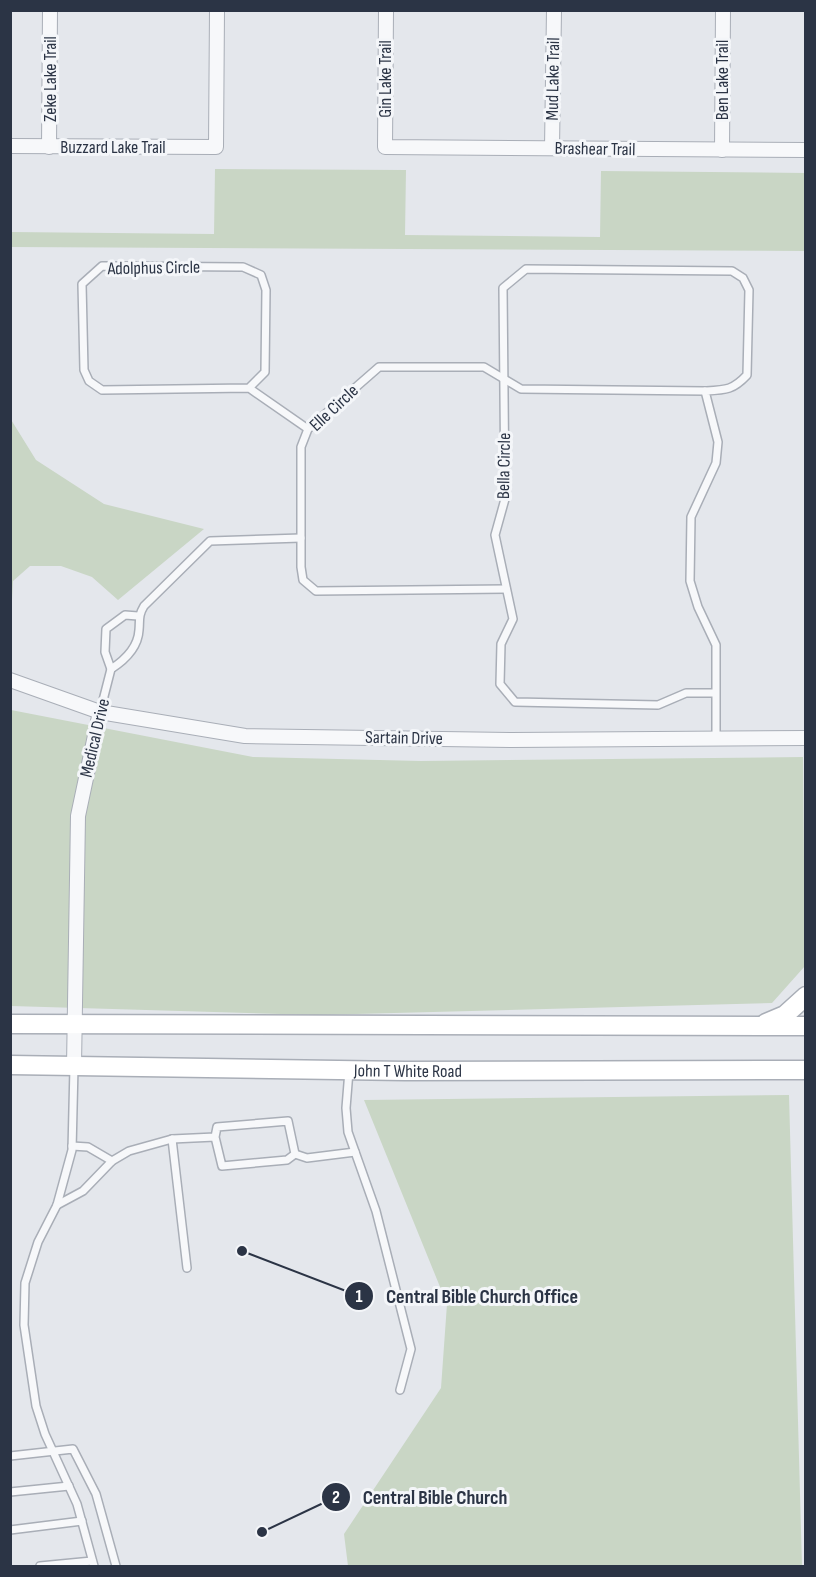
<svg xmlns="http://www.w3.org/2000/svg" width="816" height="1577" font-family="'Sofia Sans Condensed',sans-serif">
	<rect width="100%" height="100%" fill="#e4e7ec"/>
	<g fill="#c9d6c5">
		<path d="M 215,169 L 406,170 L 405,235 L 600,237 L 601,171 L 805,173 L 805,251 L 11,247 L 11,232 L 214,234 Z"/>
		<path d="M 10,418 L 36,460 L 104,504 L 204,529 L 118,600 L 92,577 L 61,566 L 30,566 L 13,581 L 11,620 Z"/>
		<path d="M 11,710 L 253,757 L 421,761 L 803,757 L 805,966 L 772,1003 L 317,1015 L 11,1006 Z"/>
		<path d="M 789,1095 L 802,1566 L 348,1566 L 344,1534 L 441,1388 L 447,1304 L 364,1100 Z"/>
	</g>
	<g fill="none" stroke-linecap="round" stroke-linejoin="round">
		<g stroke="#a9aeb7" stroke-width="10">
			<g id="lane">
				<path d="M 249,388 L 265,372 L 266,290 L 261,275 L 243,267 L 102,266 L 82,284 L 84,370 L 89,381 L 102,390 L 249,388 L 308,429"/>
				<path d="M 506,589 L 316,591 L 303,580 L 301,567 L 301,447 L 308,429 L 379,367 L 484,367 L 521,389 L 705,391"/>
				<path d="M 111,669 L 105,652 L 106,629 L 125,615 L 138,616"/>
				<path d="M 100,712 L 111,669 C 125,660 138,648 139,630 C 140,620 138,616 144,606 L 210,541 L 301,538"/>
				<path d="M 716,738 L 716,645 L 698,607 L 690,581 L 691,517 L 716,463 L 718,442 L 705,391 C 726,390 733,390 747,375 L 749,290 L 743,278 L 732,271 L 526,269 L 503,288 L 505,499 L 495,535 L 513,619 L 501,644 L 500,684 L 515,702 L 658,705 L 686,693 L 716,693"/>
				<path d="M 74,1067 L 72,1150 L 57,1205 L 38,1242 L 25,1283 L 24,1325 L 36,1406 L 45,1434 L 77,1504 L 94,1566"/>
				<path d="M 349,1071 L 346,1108 L 348,1132 L 376,1211 L 411,1349 L 400,1390"/>
				<path d="M 172,1139 L 187,1268"/>
				<path d="M 72,1146 L 88,1147 L 112,1161"/>
				<path d="M 295,1154 L 307,1158 L 355,1152"/>
				<path d="M 57,1205 L 83,1191 L 112,1161 L 129,1151 L 172,1139 L 215,1137 L 217,1127 L 288,1121 L 295,1154 L 287,1160 L 222,1166 L 215,1137"/>
				<path d="M 10,1456 L 73,1449 L 96,1494 L 116,1566"/>
				<path d="M 10,1492 L 69,1486"/>
				<path d="M 10,1530 L 82,1521"/>
				<path d="M 40,1566 L 92,1561"/>
			</g>
		</g>
		<g stroke="#a9aeb7" stroke-width="16">
			<g id="street">
				<path d="M 386,10 L 385,147 L 806,150"/>
				<path d="M 10,146 L 216,147 L 217,10"/>
				<path d="M 49,147 L 50,10"/>
				<path d="M 552,148 L 554,10"/>
				<path d="M 722,150 L 723,10"/>
				<path d="M 10,680 L 100,712 L 245,736 L 511,740 L 806,738"/>
				<path d="M 74,1066 L 78,816 L 100,712"/>
			</g>
		</g>
		<g stroke="#a9aeb7" stroke-width="21">
			<g id="secondary">
				<path d="M 766,1023 L 785,1015 L 806,996"/>
				<path d="M 10,1024 L 806,1026"/>
				<path id="s1" d="M 10,1065 L 405,1071 L 806,1070"/>
			</g>
		</g>
		<use href="#lane" stroke="#f7f8fa" stroke-width="7"/>
		<use href="#street" stroke="#f7f8fa" stroke-width="14"/>
		<use href="#secondary" stroke="#fff" stroke-width="18"/>
	</g>
	<g text-anchor="middle" dominant-baseline="central" stroke-width="6" stroke-linejoin="round" paint-order="stroke">
		<g font-size="18" fill="#2b3445" stroke="#f4f6f9">
			<text transform="translate(50 79) rotate(-90)">Zeke Lake Trail</text>
			<text transform="translate(385 79) rotate(-90)">Gin Lake Trail</text>
			<text transform="translate(553 79) rotate(-89)">Mud Lake Trail</text>
			<text transform="translate(722 80) rotate(-90)">Ben Lake Trail</text>
			<text x="113" y="147">Buzzard Lake Trail</text>
			<text transform="translate(595 149) rotate(1)">Brashear Trail</text>
			<text transform="translate(154 268) rotate(-1)">Adolphus Circle</text>
			<text transform="translate(334 408) rotate(-43)">Elle Circle</text>
			<text transform="translate(504 466) rotate(-89)">Bella Circle</text>
			<text transform="translate(95 738) rotate(-77)">Medical Drive</text>
			<text transform="translate(404 738) rotate(1)">Sartain Drive</text>
			<text stroke="none"><textPath href="#s1" startOffset="398">John T White Road</textPath></text>
		</g>
	</g>
	<path fill="none" stroke="#2b3445" stroke-width="2" d="M242 1251L359 1296M262 1532L336 1497"/>
	<g fill="#2b3445" stroke="#f4f6f9" stroke-width="2">
		<circle cx="242" cy="1251" r="6"/>
		<circle cx="262" cy="1532" r="6"/>
		<circle cx="359" cy="1296" r="15"/>
		<circle cx="336" cy="1497" r="15"/>
	</g>
	<g font-size="18" text-anchor="middle" font-weight="bold" fill="#fff">
		<text x="359" y="1302">1</text>
		<text x="336" y="1503">2</text>
	</g>
	<g font-size="20" text-anchor="middle" font-weight="bold" fill="#2b3445" stroke="#f4f6f9" stroke-width="6" stroke-linejoin="round" paint-order="stroke">
		<text x="482" y="1303">Central Bible Church Office</text>
		<text x="435" y="1504">Central Bible Church</text>
	</g>
	<rect width="816" height="1577" fill="none" stroke="#2b3445" stroke-width="24"/>
</svg>
